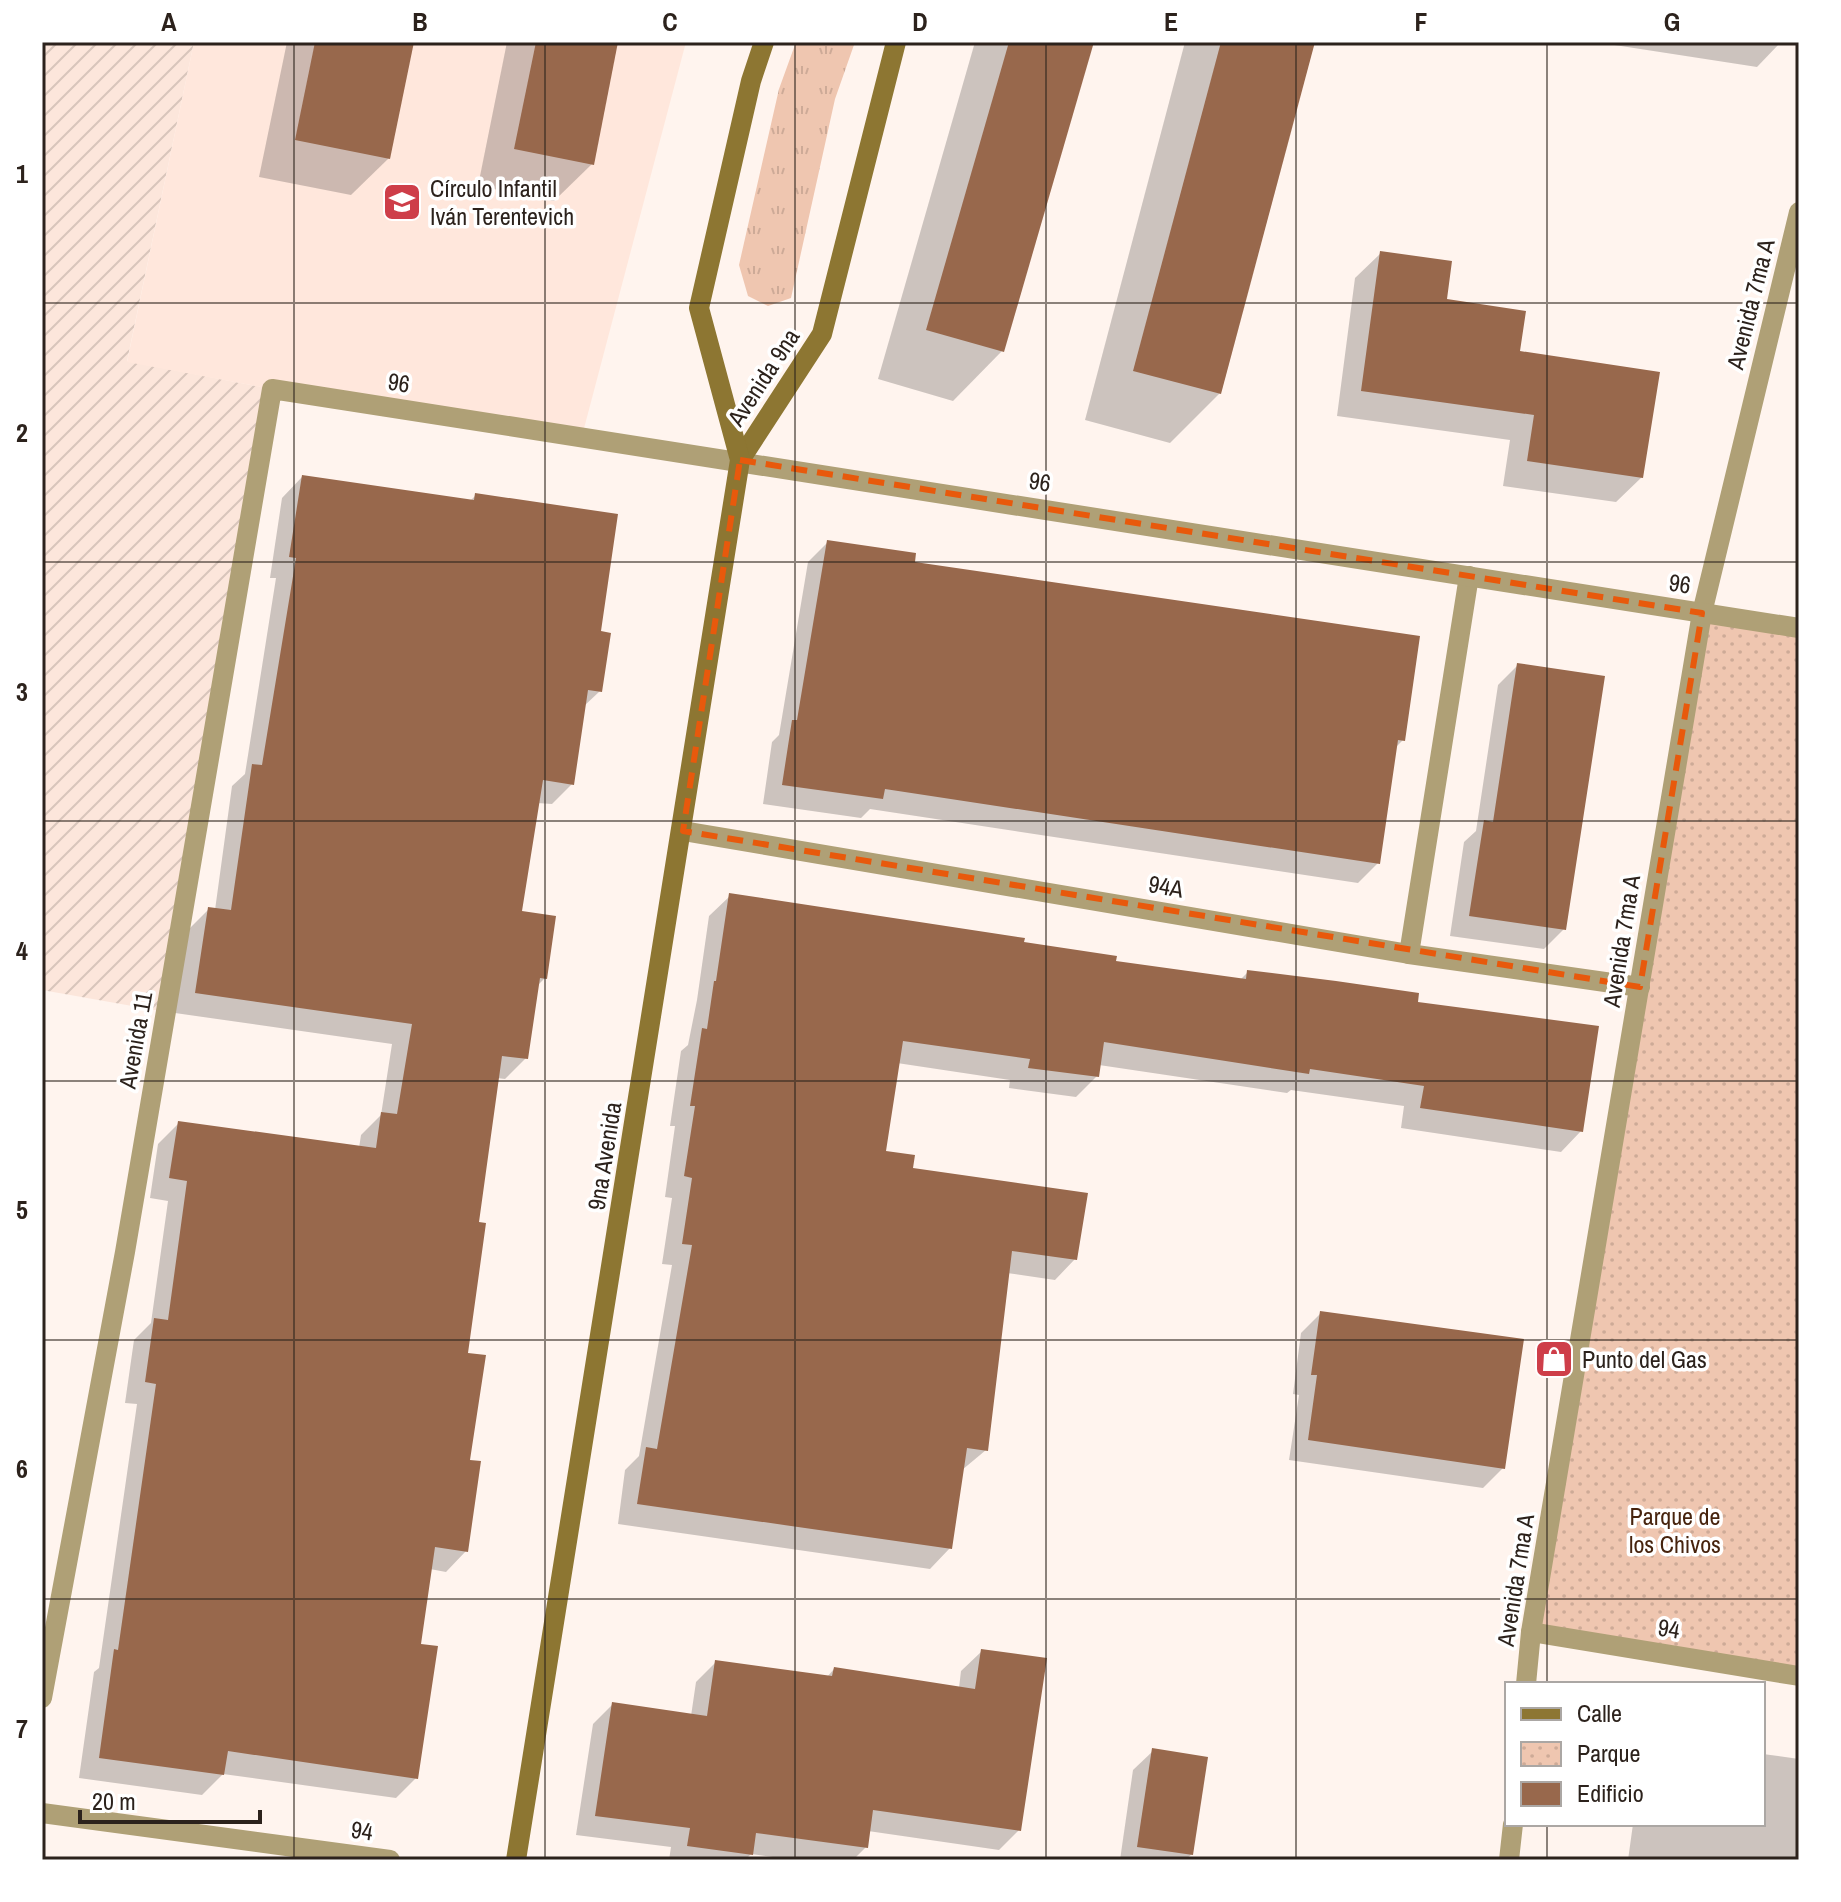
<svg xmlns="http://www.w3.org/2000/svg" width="1841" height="1902" font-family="'Archivo Narrow',sans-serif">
	<defs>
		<pattern id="industrial-furrows" width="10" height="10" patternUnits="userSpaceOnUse" patternTransform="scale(2)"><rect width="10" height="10" fill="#fce6db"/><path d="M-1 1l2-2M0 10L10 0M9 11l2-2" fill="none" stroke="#d8c5bb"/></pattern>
		<pattern id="grass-tufts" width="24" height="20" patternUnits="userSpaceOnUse" patternTransform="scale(2)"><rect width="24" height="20" fill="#efc6b0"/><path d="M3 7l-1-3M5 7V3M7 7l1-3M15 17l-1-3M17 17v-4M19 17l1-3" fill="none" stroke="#cdaa97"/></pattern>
		<pattern id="park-dots" width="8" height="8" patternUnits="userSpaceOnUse" patternTransform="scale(2)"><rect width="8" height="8" fill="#efc6b0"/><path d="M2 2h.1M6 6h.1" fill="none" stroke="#cdaa97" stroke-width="1.8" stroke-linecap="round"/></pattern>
	</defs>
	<rect width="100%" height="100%" fill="#fff4ee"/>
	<path fill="url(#industrial-furrows)" d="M 42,42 L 194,42 L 127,361 L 272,389 L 166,1012 L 42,990 Z"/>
	<path fill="#ffe7dc" d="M 194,42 L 686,42 L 582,436 L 272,389 L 127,362 Z"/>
	<path fill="url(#grass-tufts)" d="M 796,42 L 855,42 L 835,99 L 791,298 L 768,306 L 748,296 L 739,265 L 779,89 Z"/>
	<path fill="url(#park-dots)" d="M 1702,613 L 1799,628 L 1799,1676 L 1531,1632 Z"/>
	<g fill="#0003">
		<path d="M 287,42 L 412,42 L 389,158 L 351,195 L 259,177 Z"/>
		<path d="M 507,42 L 616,42 L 592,164 L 554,201 L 478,186 Z"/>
		<path d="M 975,42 L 1092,42 L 1002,351 L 953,401 L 878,379 Z"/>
		<path d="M 1185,42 L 1313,42 L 1220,393 L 1170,443 L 1085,420 Z"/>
		<path d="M 1595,42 L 1781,42 L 1757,67 Z"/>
		<path d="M 1381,253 L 1518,353 L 1642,477 L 1616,502 L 1503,486 L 1510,440 L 1337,416 L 1355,278 Z"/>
		<path d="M 302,477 L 470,501 L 476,495 L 598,633 L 600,691 L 583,707 L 572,784 L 552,804 L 537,803 L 520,913 L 545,978 L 537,986 L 526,1058 L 505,1079 L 497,1078 L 477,1224 L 465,1354 L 466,1551 L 446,1572 L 430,1569 L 419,1645 L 416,1778 L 396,1798 L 223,1774 L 202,1795 L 79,1778 L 94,1672 L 99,1668 L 137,1404 L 125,1403 L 134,1340 L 151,1323 L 168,1201 L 150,1198 L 158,1144 L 179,1123 L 359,1148 L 361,1135 L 381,1115 L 392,1044 L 175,1013 L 188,930 L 209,909 L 215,910 L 232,786 L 245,774 L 276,578 L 270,578 L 282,498 Z"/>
		<path d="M 828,542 L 913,563 L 1403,740 L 1395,748 L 1378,863 L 1358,883 L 870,809 L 861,818 L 763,804 L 772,742 L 779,735 L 808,562 Z"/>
		<path d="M 1518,665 L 1564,929 L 1544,949 L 1450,936 L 1464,842 L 1476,831 L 1498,685 Z"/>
		<path d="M 730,896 L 1114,963 L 1240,980 L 1248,972 L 1415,1003 L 1581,1131 L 1561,1152 L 1401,1128 L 1404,1106 L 1291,1090 L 1287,1093 L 1099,1065 L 1097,1076 L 1076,1097 L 1009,1088 L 1010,1080 L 897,1063 L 884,1153 L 1075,1259 L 1055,1280 L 1007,1273 L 986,1450 L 962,1470 L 950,1548 L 930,1569 L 618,1524 L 625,1470 L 639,1456 L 672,1265 L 662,1264 L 672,1198 L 665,1197 L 675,1126 L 670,1126 L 681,1051 L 688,1045 L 697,1000 L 709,916 Z"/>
		<path d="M 1321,1313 L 1503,1468 L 1483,1488 L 1289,1460 L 1299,1395 L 1293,1394 L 1301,1333 Z"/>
		<path d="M 981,1652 L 1019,1830 L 999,1850 L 868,1831 L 866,1847 L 853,1860 L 794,1860 L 751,1854 L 745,1860 L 669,1860 L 671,1847 L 576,1835 L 593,1724 L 613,1704 L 691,1716 L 696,1682 L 716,1662 L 827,1677 L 834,1669 L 959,1688 L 961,1671 Z"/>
		<path d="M 1153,1751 L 1192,1854 L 1185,1860 L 1120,1860 L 1133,1770 Z"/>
		<path d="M 1763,1754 L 1799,1759 L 1799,1860 L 1628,1860 L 1633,1824 L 1763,1824 Z"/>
	</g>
	<g fill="#98684c">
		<path d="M 315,42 L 414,42 L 390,159 L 295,140 Z"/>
		<path d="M 536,42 L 618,42 L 594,165 L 514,149 Z"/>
		<path d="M 1009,42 L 1094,42 L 1004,352 L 926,330 Z"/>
		<path d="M 1221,42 L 1315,42 L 1221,394 L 1133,371 Z"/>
		<path d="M 1380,251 L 1452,261 L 1447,299 L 1526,311 L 1520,351 L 1660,372 L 1643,478 L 1527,461 L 1534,415 L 1361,391 Z"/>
		<path d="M 302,475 L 474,500 L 475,493 L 618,514 L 601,631 L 611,633 L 602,692 L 588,690 L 574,785 L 543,780 L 522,911 L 556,916 L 547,979 L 540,978 L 528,1059 L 502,1056 L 479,1222 L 486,1223 L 468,1353 L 486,1355 L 470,1460 L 481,1461 L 468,1552 L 435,1547 L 421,1644 L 438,1646 L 418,1779 L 228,1751 L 224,1775 L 99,1758 L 114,1649 L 118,1650 L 156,1384 L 145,1382 L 154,1318 L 168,1320 L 187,1181 L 169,1178 L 178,1121 L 376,1148 L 381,1112 L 397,1114 L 412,1024 L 195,993 L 208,907 L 231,910 L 252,764 L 262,765 L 296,558 L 289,557 Z"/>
		<path d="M 827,540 L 916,553 L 915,562 L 1420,636 L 1405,741 L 1398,740 L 1380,864 L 885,789 L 883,799 L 782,785 L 792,720 L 797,720 Z"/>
		<path d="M 1517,663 L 1605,676 L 1566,930 L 1469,916 L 1484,820 L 1493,822 Z"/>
		<path d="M 729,893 L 1025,938 L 1024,942 L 1117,956 L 1116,961 L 1246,979 L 1247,970 L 1336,981 L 1419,993 L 1418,1002 L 1599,1026 L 1583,1132 L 1420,1108 L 1424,1086 L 1310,1069 L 1309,1074 L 1104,1042 L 1099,1077 L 1028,1068 L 1030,1059 L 903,1041 L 886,1151 L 915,1155 L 913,1168 L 1088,1193 L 1077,1260 L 1012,1251 L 988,1451 L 967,1448 L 952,1549 L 637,1504 L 646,1447 L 657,1449 L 692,1245 L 682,1244 L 692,1178 L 684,1176 L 695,1106 L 690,1106 L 702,1028 L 707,1029 L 714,981 L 716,981 Z"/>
		<path d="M 1320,1311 L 1524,1339 L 1505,1469 L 1308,1440 L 1317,1375 L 1311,1375 Z"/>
		<path d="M 981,1649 L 1047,1658 L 1021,1831 L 873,1810 L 868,1848 L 756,1833 L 753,1855 L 687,1846 L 690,1828 L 595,1816 L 612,1702 L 707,1716 L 715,1660 L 832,1676 L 834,1667 L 975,1689 Z"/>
		<path d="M 1152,1748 L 1208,1757 L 1193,1855 L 1137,1847 Z"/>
	</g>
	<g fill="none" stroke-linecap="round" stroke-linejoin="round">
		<path stroke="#afa076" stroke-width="20" d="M 1409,954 L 1469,576"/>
		<g stroke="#afa076" stroke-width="20">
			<path d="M 683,831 L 1409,954 L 1640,987"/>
			<path d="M 1531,1632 L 1799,1676"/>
			<path d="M 1526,1684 L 1531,1632 L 1702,613 L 1799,212"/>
			<path d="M 42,1698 L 125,1252 L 272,389 L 1799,628"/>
			<path d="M 42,1813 L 390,1860"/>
			<path d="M 1509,1860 L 1513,1824"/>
		</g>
		<g stroke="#8d7632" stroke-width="20">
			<path d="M 740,460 L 822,334 L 896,42"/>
			<path d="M 516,1860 L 740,460 L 699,308 L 751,81 L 764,42"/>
		</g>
	</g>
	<path fill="none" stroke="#e8590c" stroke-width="6" stroke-dasharray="16 10" stroke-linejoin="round" d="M 740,460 L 1702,613 L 1640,987 L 683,831 Z"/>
	<path fill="none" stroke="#2c221c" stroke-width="2" stroke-opacity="0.55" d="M 294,42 L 294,1860M 545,42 L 545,1860M 795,42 L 795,1860M 1046,42 L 1046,1860M 1296,42 L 1296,1860M 1547,42 L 1547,1684M 42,303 L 1799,303M 42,562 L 1799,562M 42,821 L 1799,821M 42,1081 L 1799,1081M 42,1340 L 1799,1340M 42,1599 L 1799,1599M 1547,1824 L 1547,1860"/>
	<defs>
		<g id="school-square" transform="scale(2)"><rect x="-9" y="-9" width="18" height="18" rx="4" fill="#ce3e49" stroke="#fff"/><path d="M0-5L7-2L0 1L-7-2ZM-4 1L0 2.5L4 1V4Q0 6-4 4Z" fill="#fff"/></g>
		<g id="shop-square" transform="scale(2)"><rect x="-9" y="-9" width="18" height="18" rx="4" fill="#ce3e49" stroke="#fff"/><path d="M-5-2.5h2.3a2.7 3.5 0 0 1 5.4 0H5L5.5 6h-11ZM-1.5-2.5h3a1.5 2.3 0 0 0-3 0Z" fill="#fff"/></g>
	</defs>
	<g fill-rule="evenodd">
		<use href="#school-square" x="402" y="202"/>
		<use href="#shop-square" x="1554" y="1359"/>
	</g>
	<g text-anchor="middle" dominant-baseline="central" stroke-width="7" stroke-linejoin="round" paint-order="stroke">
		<g font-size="24" fill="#2c221c" stroke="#fff" text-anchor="start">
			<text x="430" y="188">Círculo Infantil<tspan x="430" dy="28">Iván Terentevich</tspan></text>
			<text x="1582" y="1359">Punto del Gas</text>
		</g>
		<g font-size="24" fill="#2c221c" stroke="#fff">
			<text transform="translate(1750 304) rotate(-76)">Avenida 7ma A</text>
			<text transform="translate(763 377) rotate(-57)">Avenida 9na</text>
			<text transform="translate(399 382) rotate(9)">96</text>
			<text transform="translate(1040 481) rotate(9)">96</text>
			<text transform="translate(1680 583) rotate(9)">96</text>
			<text transform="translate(1166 886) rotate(10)">94A</text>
			<text transform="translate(1621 941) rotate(-81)">Avenida 7ma A</text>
			<text transform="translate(135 1040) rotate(-80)">Avenida 11</text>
			<text transform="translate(604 1156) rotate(-81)">9na Avenida</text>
			<text transform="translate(1515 1580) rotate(-81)">Avenida 7ma A</text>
			<text transform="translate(1669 1628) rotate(9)">94</text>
			<text transform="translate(362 1830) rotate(8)">94</text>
		</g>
		<g font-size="24" fill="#46230d" stroke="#fff">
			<text x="1675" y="1516">Parque de<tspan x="1675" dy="28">los Chivos</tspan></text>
		</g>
	</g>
	<rect width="1841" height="1902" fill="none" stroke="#ffffff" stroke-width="88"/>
	<rect x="1505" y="1682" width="260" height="144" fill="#ffffff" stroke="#aba7a4" stroke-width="2"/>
	<rect x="1521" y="1708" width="40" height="12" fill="#8d7632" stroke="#aba7a4" stroke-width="2"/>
	<text x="1577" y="1722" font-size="24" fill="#2c221c">Calle</text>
	<rect x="1521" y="1742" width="40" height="24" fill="url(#park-dots)" stroke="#aba7a4" stroke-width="2"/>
	<text x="1577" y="1762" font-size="24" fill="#2c221c">Parque</text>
	<rect x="1521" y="1782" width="40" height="24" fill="#98684c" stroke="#aba7a4" stroke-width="2"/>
	<text x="1577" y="1802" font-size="24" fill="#2c221c">Edificio</text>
	<path d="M80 1810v12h180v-12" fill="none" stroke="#2c221c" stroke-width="4"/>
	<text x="92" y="1810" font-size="24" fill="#2c221c" stroke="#ffffff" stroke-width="6" paint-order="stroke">20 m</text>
	<rect x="44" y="44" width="1753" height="1814" fill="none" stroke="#2c221c" stroke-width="3"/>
	<g font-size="26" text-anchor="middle" font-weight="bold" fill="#2c221c">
		<text x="169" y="31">A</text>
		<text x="420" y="31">B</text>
		<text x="670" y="31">C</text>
		<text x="920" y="31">D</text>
		<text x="1171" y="31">E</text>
		<text x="1421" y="31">F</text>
		<text x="1672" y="31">G</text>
		<text x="22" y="183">1</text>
		<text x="22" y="442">2</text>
		<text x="22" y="701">3</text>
		<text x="22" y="960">4</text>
		<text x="22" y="1219">5</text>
		<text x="22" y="1478">6</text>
		<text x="22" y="1738">7</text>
	</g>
</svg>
